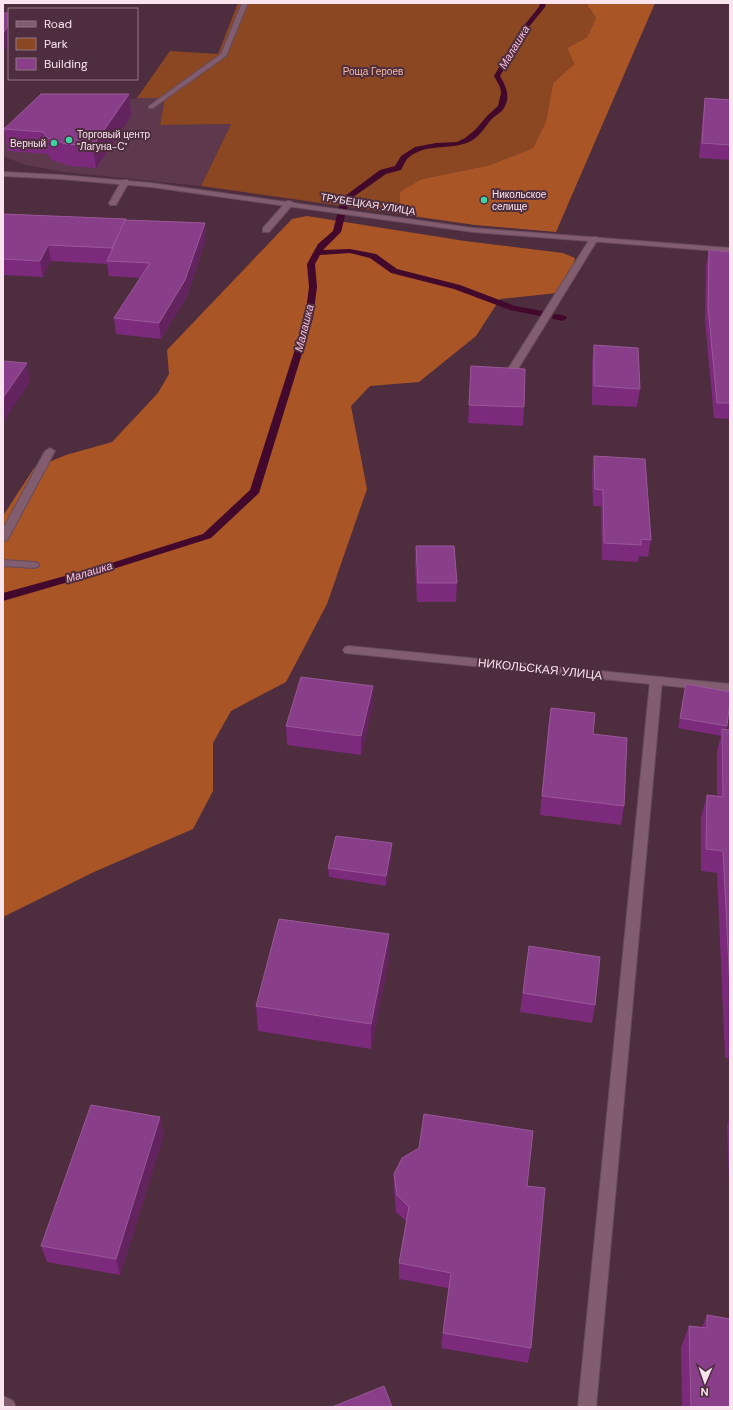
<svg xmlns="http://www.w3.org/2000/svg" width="733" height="1410" font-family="'DM Sans',sans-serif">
	<rect width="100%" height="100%" fill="#4d2d3e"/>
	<path fill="#5e384d" d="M 137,98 L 165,98 L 160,125 L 231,124 L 201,186 L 64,172 L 25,165 L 3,156 L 3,127 L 45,113 Z"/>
	<path fill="#8b4722" d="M 238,3 L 590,3 L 587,5 L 596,18 L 587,37 L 567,48 L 574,64 L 553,83 L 546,121 L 533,148 L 490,165 L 422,179 L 391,213 L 201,186 L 231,124 L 160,125 L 165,98 L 137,98 L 170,51 L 218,54 Z"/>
	<g fill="#a95526">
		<path d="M 590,3 L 655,3 L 556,232 L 475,225 L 391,213 L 400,203 L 400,192 L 422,179 L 490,165 L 533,148 L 546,121 L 553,83 L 574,64 L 567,48 L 587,37 L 596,18 L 587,5 Z"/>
		<path d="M 307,216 L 465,241 L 563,253 L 575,258 L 573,266 L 557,293 L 500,299 L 476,336 L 419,382 L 370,386 L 351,406 L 367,489 L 327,604 L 286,682 L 231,711 L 213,743 L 213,791 L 193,829 L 94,872 L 3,917 L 3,516 L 34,468 L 66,455 L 112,442 L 158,393 L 169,374 L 167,350 L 292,219 Z"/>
	</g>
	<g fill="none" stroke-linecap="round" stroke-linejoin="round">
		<g fill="#42092d" fill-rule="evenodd">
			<path d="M 540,3 L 546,3 L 545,7 L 528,28 L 527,35 L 519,44 L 500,76 C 506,86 511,97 504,108 C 501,113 494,116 490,121 C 484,129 478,138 469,142 C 449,151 425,142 407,159 C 405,162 403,166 401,170 L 386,174 L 349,200 L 341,232 L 323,250 L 350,249 L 376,254 L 397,269 L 460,285 L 515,306 L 543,311 L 544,313 L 543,315 L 540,316 L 510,310 L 454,289 L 391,273 L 370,258 L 350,253 L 320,255 L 315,264 L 317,287 L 313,318 L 259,493 L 211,538 L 113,569 L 3,601 L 3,593 L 105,565 L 203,534 L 250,490 L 305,318 L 309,287 L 307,264 L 318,244 L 333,231 L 341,199 L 380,170 L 395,166 L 401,156 L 415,147 L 436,143 L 457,142 L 465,138 L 475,130 L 488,115 L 498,106 L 501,93 L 500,87 L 494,76 L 513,43 L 521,35 L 522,28 L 539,7 Z"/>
			<path d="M 556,314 L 566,316 L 567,318 L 563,321 L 553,319 L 552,317 L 553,315 Z"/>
		</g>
		<g stroke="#664b5a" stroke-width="2">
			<g id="lane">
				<path d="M 242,3 L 248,3 L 226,56 L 153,108 L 149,108 L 149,106 L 221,54 Z"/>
				<path d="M 122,180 L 128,180 L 129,182 L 116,205 L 110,205 L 109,203 Z"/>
				<path d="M 287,201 L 290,201 L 294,203 L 269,232 L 263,232 L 263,228 Z"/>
				<path d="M 591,237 L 597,237 L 598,239 L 518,369 L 513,372 L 510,371 L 508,369 Z"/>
				<path d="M 50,448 L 55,451 L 8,539 L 3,542 L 3,529 L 45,451 Z"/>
				<path d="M 3,560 L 34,562 L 38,563 L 39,565 L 38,567 L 34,568 L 3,566 Z"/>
				<path d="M 656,677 L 660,678 L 662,681 L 596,1407 L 578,1407 L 650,681 L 652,678 Z"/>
			</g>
		</g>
		<g stroke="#664b5a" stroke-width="2">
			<g id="street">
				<path d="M 349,646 L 730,684 L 730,692 L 345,653 L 343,650 L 345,647 Z"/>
				<path d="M 3,1396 L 13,1401 L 16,1407 L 3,1407 Z"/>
			</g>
		</g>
		<g stroke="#664b5a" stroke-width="2">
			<path id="secondary" d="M 3,172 L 61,175 L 151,183 L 473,228 L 730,248 L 730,252 L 473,232 L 151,187 L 61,179 L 3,176 Z"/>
		</g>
		<use href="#lane" fill="#815d6f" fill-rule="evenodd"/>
		<use href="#street" fill="#815d6f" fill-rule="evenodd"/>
		<use href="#secondary" fill="#815d6f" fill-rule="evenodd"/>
	</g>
	<g fill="#7b2a7c">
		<path d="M 129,94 L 131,116 L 96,168 L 70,166 L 52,160 L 47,154 L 8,151 L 4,129 Z"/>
		<path d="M 705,98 L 730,100 L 730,160 L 699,158 L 703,113 Z"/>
		<path d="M 3,214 L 126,219 L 126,220 L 205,223 L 206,239 L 187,296 L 161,339 L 116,334 L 114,318 L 140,278 L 109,276 L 107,264 L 51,261 L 43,277 L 3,275 Z"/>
		<path d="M 709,250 L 730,252 L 730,419 L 714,418 L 705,321 L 706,265 Z"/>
		<path d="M 594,345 L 640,389 L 637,407 L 592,405 L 592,363 Z"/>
		<path d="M 471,366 L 524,407 L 523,426 L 468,423 Z"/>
		<path d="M 594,456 L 651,540 L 648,557 L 639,556 L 638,562 L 602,560 L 601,506 L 593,506 L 592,473 Z"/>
		<path d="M 416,546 L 457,583 L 456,602 L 417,602 L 415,565 Z"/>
		<path d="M 686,684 L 727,726 L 726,729 L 730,730 L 730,1058 L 725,1058 L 717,873 L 701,871 L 701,817 L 707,795 L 717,796 L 717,751 L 721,736 L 678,728 Z"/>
		<path d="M 373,705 L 361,755 L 287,745 L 286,726 Z"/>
		<path d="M 551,708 L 593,734 L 624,806 L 621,825 L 540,815 L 548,727 Z"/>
		<path d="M 392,853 L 386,886 L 329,877 L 328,868 Z"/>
		<path d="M 389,934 L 389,959 L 371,1049 L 258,1031 L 256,1006 Z"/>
		<path d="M 529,946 L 595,1005 L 592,1023 L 520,1012 Z"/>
		<path d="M 730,1118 L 730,1211 L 727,1125 Z"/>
		<path d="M 164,1135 L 120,1275 L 47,1262 L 41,1246 Z"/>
		<path d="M 394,1174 L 527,1186 L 531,1348 L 528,1363 L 441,1348 L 448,1288 L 399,1279 L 399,1263 L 407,1222 L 396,1212 L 394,1191 Z"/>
		<path d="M 707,1315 L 730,1407 L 682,1407 L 681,1347 L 689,1326 L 702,1327 Z"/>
	</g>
	<g fill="#63235e">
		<path d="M 9,23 L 9,42 L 3,52 L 3,34 Z"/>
		<path d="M 129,94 L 131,116 L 96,168 L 93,146 Z"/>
		<path d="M 205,223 L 206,239 L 187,296 L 161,339 L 159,323 Z"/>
		<path d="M 48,245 L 51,261 L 43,277 L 40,261 Z"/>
		<path d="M 27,363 L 30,382 L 3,423 L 3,398 Z"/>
		<path d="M 373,686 L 373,705 L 361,755 L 361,736 Z"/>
		<path d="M 392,843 L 392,853 L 386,886 L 386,876 Z"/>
		<path d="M 389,934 L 389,959 L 371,1049 L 371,1024 Z"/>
		<path d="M 160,1117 L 164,1135 L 120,1275 L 116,1259 Z"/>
	</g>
	<g fill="#883e88" stroke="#9a5898">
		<path d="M 3,13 L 9,13 L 9,23 L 3,34 Z"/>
		<path d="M 41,94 L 129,94 L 93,146 L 66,144 L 48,138 L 43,132 L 4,129 Z"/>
		<path d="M 705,98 L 730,100 L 730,145 L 702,143 Z"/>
		<path d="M 3,214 L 126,219 L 112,248 L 48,245 L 40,261 L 3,259 Z"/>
		<path d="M 125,220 L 205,223 L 185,280 L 159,323 L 114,318 L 150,263 L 107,261 Z"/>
		<path d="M 709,250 L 730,252 L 730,403 L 717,403 L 708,306 Z"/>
		<path d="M 594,345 L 638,348 L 640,389 L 594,386 Z"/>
		<path d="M 3,361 L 27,363 L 3,398 Z"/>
		<path d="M 471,366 L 525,369 L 524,407 L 469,405 Z"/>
		<path d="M 594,456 L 645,459 L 651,540 L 641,539 L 641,545 L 604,543 L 603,490 L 595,489 Z"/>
		<path d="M 416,546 L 454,546 L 457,583 L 418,583 Z"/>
		<path d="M 301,677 L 373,686 L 361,736 L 286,726 Z"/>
		<path d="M 686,684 L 730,692 L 730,700 L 727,726 L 680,718 Z"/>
		<path d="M 551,708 L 595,713 L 593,734 L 627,738 L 624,806 L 542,796 Z"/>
		<path d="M 722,729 L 730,730 L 730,987 L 723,851 L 706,849 L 707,795 L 723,797 Z"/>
		<path d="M 336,836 L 392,843 L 386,876 L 328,868 Z"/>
		<path d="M 279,919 L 389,934 L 371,1024 L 256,1006 Z"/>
		<path d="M 529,946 L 600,957 L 595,1005 L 523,993 Z"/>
		<path d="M 91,1105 L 160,1117 L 116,1259 L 41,1246 Z"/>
		<path d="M 424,1114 L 533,1131 L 527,1186 L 545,1188 L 531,1348 L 443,1333 L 451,1273 L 399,1263 L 409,1207 L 397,1195 L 394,1174 L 402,1158 L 419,1148 Z"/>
		<path d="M 707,1315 L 730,1319 L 730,1407 L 691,1407 L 689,1326 L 707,1328 Z"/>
		<path d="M 384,1386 L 392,1407 L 332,1407 Z"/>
	</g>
	<g fill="#3cd4a4" stroke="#4d2d3e" stroke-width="1.5">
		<circle cx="69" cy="140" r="4"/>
		<circle cx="54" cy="143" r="4"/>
		<circle cx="484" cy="200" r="4"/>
	</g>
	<g text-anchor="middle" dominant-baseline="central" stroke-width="4" stroke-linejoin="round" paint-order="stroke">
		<g font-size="10" fill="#f4bca1" stroke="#4d2d3e">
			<text x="373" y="71">Роща Героев</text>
		</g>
		<g font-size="10" fill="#fae5ef" stroke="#4d2d3e" text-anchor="start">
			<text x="77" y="134">Торговый центр<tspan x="77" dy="12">"Лагуна-С"</tspan></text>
			<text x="46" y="143" text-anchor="end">Верный</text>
			<text x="492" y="194">Никольское<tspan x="492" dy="12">селище</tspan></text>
		</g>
		<g font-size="10" fill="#fae5ef" stroke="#4d2d3e">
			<text transform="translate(368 204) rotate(9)">ТРУБЕЦКАЯ УЛИЦА</text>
		</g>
		<g font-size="11" font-style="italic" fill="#f9c0dd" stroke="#4d2d3e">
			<text transform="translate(514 47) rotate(-59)">Малашка</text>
			<text transform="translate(304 328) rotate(-76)">Малашка</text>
			<text transform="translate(89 572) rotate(-17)">Малашка</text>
		</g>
		<g font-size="12" fill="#fae5ef" stroke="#4d2d3e">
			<text transform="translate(540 669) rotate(6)">НИКОЛЬСКАЯ УЛИЦА</text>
		</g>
	</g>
	<rect width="733" height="1410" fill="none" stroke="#fae5ef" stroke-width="8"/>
	<rect x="8" y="8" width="130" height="72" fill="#4d2d3e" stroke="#927785"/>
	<rect x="16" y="21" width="20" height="6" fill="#815d6f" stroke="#927785"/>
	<text x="44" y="28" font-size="12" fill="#fae5ef">Road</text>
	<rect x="16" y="38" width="20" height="12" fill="#8b4722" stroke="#927785"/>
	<text x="44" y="48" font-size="12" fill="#fae5ef">Park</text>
	<rect x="16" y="58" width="20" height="12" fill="#883e88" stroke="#927785"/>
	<text x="44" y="68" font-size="12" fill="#fae5ef">Building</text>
	<g transform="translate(705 1382) rotate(182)" stroke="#4d2d3e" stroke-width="3" paint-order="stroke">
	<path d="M0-3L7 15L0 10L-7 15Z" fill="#fae5ef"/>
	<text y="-6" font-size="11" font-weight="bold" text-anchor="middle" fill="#fae5ef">N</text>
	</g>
</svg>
